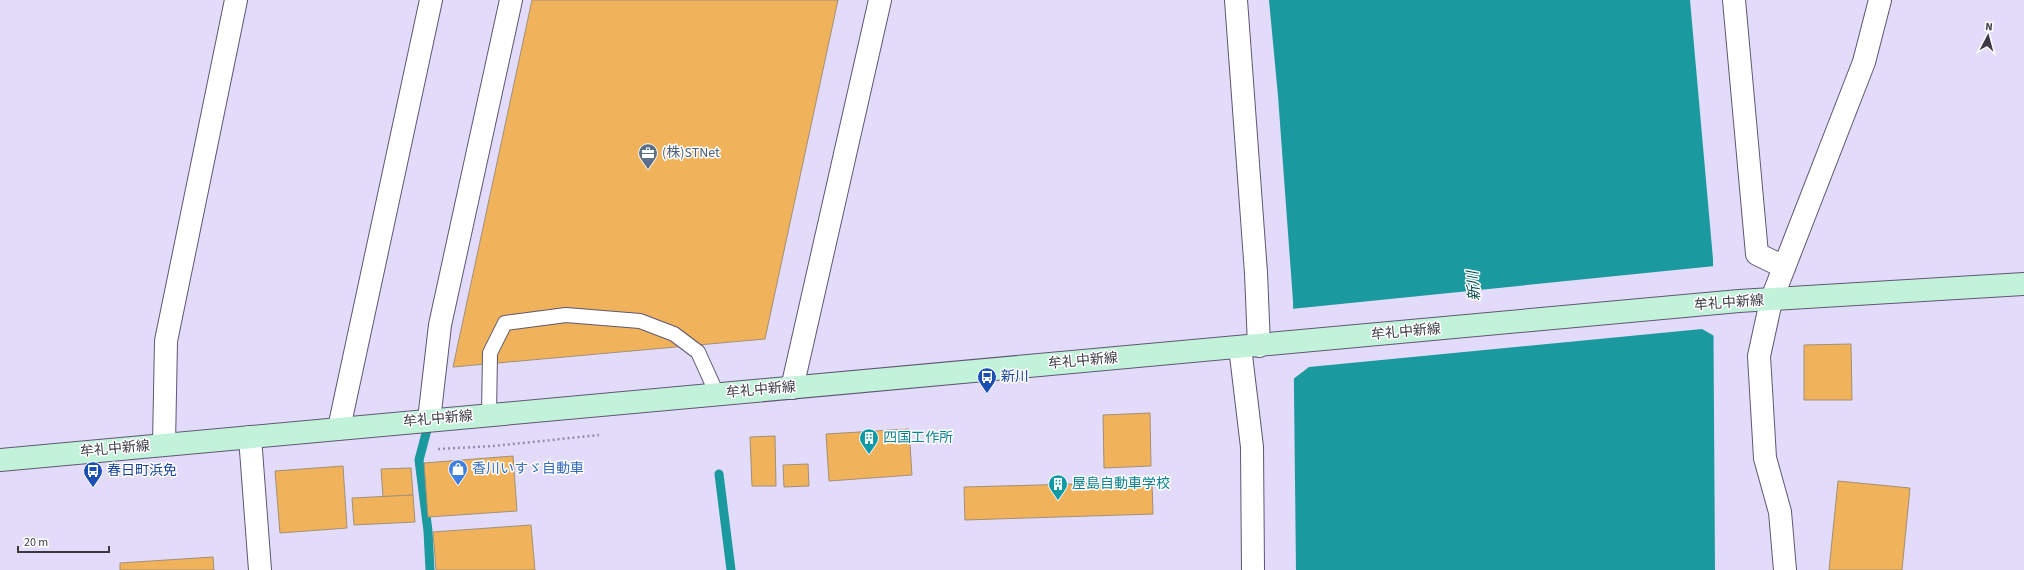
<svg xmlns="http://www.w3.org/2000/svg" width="2024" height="570" font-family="'Source Sans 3','Noto Sans JP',sans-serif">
	<rect width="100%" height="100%" fill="#e3dbfa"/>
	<path fill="#1a999e" d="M 1269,0 L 1690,0 L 1713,259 L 1715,570 L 1296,570 L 1293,301 L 1278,96 Z"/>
	<path fill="#e3dbfa" d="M 1715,266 L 1716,337 L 1702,329 L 1309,367 L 1292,380 L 1291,309 Z"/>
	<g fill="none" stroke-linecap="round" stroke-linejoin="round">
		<g stroke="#1a999e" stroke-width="9">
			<path d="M 429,422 L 419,460 L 428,531 L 430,570"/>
			<path d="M 719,474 L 731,570"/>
		</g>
	</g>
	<g fill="#f0b35b" stroke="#a28f76">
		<path d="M 532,0 L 838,0 L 765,339 L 453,367 Z"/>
		<path d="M 1851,344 L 1852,400 L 1804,400 L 1804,345 Z"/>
		<path d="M 1150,413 L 1151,466 L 1104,468 L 1103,415 Z"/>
		<path d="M 909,429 L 912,475 L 829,481 L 826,434 Z"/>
		<path d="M 775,436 L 776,486 L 752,486 L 750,437 Z"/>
		<path d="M 513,456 L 517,511 L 428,517 L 424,463 Z"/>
		<path d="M 808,464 L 809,486 L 784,487 L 783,465 Z"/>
		<path d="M 343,466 L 347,528 L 280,533 L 275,471 Z"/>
		<path d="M 411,468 L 413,495 L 383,497 L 381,469 Z"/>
		<path d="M 1838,481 L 1910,488 L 1902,570 L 1829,570 Z"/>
		<path d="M 1152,482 L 1153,514 L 965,520 L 964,487 Z"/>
		<path d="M 413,495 L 415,522 L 354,525 L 352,498 Z"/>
		<path d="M 531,525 L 535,570 L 436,570 L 433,532 Z"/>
		<path d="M 213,557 L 214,570 L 120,570 L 120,563 Z"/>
	</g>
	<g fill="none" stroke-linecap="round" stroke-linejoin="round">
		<g stroke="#5e5771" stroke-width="16">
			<path id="service" d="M 489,415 L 490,353 L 505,323 L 566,315 L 640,321 L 674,334 L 698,352 L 717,394"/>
		</g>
		<g stroke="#5e5771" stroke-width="24">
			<g id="minor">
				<path d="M 1236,0 L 1256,273 L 1259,346"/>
				<path d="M 1734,0 L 1757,254 L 1784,267"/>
				<path d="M 1771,301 L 1759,356 L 1765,458 L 1780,512 L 1785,570"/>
				<path d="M 792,388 L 880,0"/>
				<path d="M 429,420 L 440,325 L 511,0"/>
				<path d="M 339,428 L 431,0"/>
				<path d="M 250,437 L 260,570"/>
				<path d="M 164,444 L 166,341 L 236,0"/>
			</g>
		</g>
		<g stroke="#5e5771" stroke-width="24">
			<g id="tertiary">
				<path d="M 1771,301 L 1864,62 L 1880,0"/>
				<path d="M 1240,347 L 1252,447 L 1253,570"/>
			</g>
		</g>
		<g stroke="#5e5771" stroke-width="24">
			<path id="secondary" d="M 0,460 L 1739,301 L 2024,284"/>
		</g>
		<path stroke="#958fa5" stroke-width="2.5" stroke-dasharray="2 3" stroke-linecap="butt" d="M 438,449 L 494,446 L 599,435"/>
		<use href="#service" stroke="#fff" stroke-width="14"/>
		<use href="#minor" stroke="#fff" stroke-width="22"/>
		<use href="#tertiary" stroke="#fff" stroke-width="22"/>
		<use href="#secondary" stroke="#c3f2db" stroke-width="22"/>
	</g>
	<defs>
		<g id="office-pin" transform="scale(1)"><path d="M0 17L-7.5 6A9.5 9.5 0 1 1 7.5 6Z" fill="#5c6f8a" stroke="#fff"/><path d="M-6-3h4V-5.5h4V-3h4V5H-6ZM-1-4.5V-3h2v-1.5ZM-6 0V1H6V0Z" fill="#fff"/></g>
		<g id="bus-pin" transform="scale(1)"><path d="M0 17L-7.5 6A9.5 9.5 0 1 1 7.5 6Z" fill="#1a4fb4" stroke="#fff"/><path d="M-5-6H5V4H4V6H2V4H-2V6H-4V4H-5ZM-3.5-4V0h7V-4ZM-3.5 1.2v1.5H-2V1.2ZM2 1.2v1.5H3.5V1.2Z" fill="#fff"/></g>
		<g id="building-pin" transform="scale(1)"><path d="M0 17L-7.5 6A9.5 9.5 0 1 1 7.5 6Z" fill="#0f9aa8" stroke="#fff"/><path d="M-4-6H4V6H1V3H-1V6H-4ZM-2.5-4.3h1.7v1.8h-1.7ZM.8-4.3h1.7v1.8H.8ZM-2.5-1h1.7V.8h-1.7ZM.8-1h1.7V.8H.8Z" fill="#fff"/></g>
		<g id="shop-pin" transform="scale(1)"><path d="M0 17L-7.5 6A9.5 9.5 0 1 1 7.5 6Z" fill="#3f7fe0" stroke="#fff"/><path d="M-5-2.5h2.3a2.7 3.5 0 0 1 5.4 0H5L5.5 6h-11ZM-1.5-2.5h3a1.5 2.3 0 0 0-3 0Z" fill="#fff"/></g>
	</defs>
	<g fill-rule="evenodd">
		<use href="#office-pin" x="648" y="153"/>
		<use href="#bus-pin" x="987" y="377"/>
		<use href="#building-pin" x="869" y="438"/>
		<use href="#shop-pin" x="458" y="469"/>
		<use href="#bus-pin" x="93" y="471"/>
		<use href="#building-pin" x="1058" y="484"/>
	</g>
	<g text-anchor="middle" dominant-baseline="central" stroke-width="3" stroke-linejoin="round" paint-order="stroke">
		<g font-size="14" fill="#4e5e75" stroke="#fff" text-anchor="start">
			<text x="662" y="153">(株)STNet</text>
		</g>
		<g font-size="14" fill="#3c3945" stroke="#fff">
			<text transform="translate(1729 303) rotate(-4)">牟礼中新線</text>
			<text transform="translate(1406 332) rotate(-5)">牟礼中新線</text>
			<text transform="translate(1083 361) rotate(-5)">牟礼中新線</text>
			<text transform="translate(761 390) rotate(-5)">牟礼中新線</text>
			<text transform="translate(438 419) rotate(-5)">牟礼中新線</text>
			<text transform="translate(115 449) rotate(-5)">牟礼中新線</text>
		</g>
		<g font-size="14" fill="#164399" stroke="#fff" text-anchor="start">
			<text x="1001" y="377">新川</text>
			<text x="107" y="471">春日町浜免</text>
		</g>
		<g font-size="14" fill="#0d838f" stroke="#fff" text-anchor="start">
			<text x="883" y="438">四国工作所</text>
			<text x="1072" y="484">屋島自動車学校</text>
		</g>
		<g font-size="14" fill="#366cbe" stroke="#fff" text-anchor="start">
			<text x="472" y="469">香川いすゞ自動車</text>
		</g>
		<g font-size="15" font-style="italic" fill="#074d50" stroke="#fff">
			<text transform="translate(1474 286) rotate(-94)">新川</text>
		</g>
	</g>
	<g transform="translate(1988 36) rotate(6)" stroke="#ffffff" stroke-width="3" paint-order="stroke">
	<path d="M0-3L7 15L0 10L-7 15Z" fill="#3c3945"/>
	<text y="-6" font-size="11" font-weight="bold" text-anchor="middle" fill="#3c3945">N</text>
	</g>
	<path d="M18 546v6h91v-6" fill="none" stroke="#3c3945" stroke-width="2"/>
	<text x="24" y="546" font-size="12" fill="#3c3945" stroke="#ffffff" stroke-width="3" paint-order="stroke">20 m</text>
</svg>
